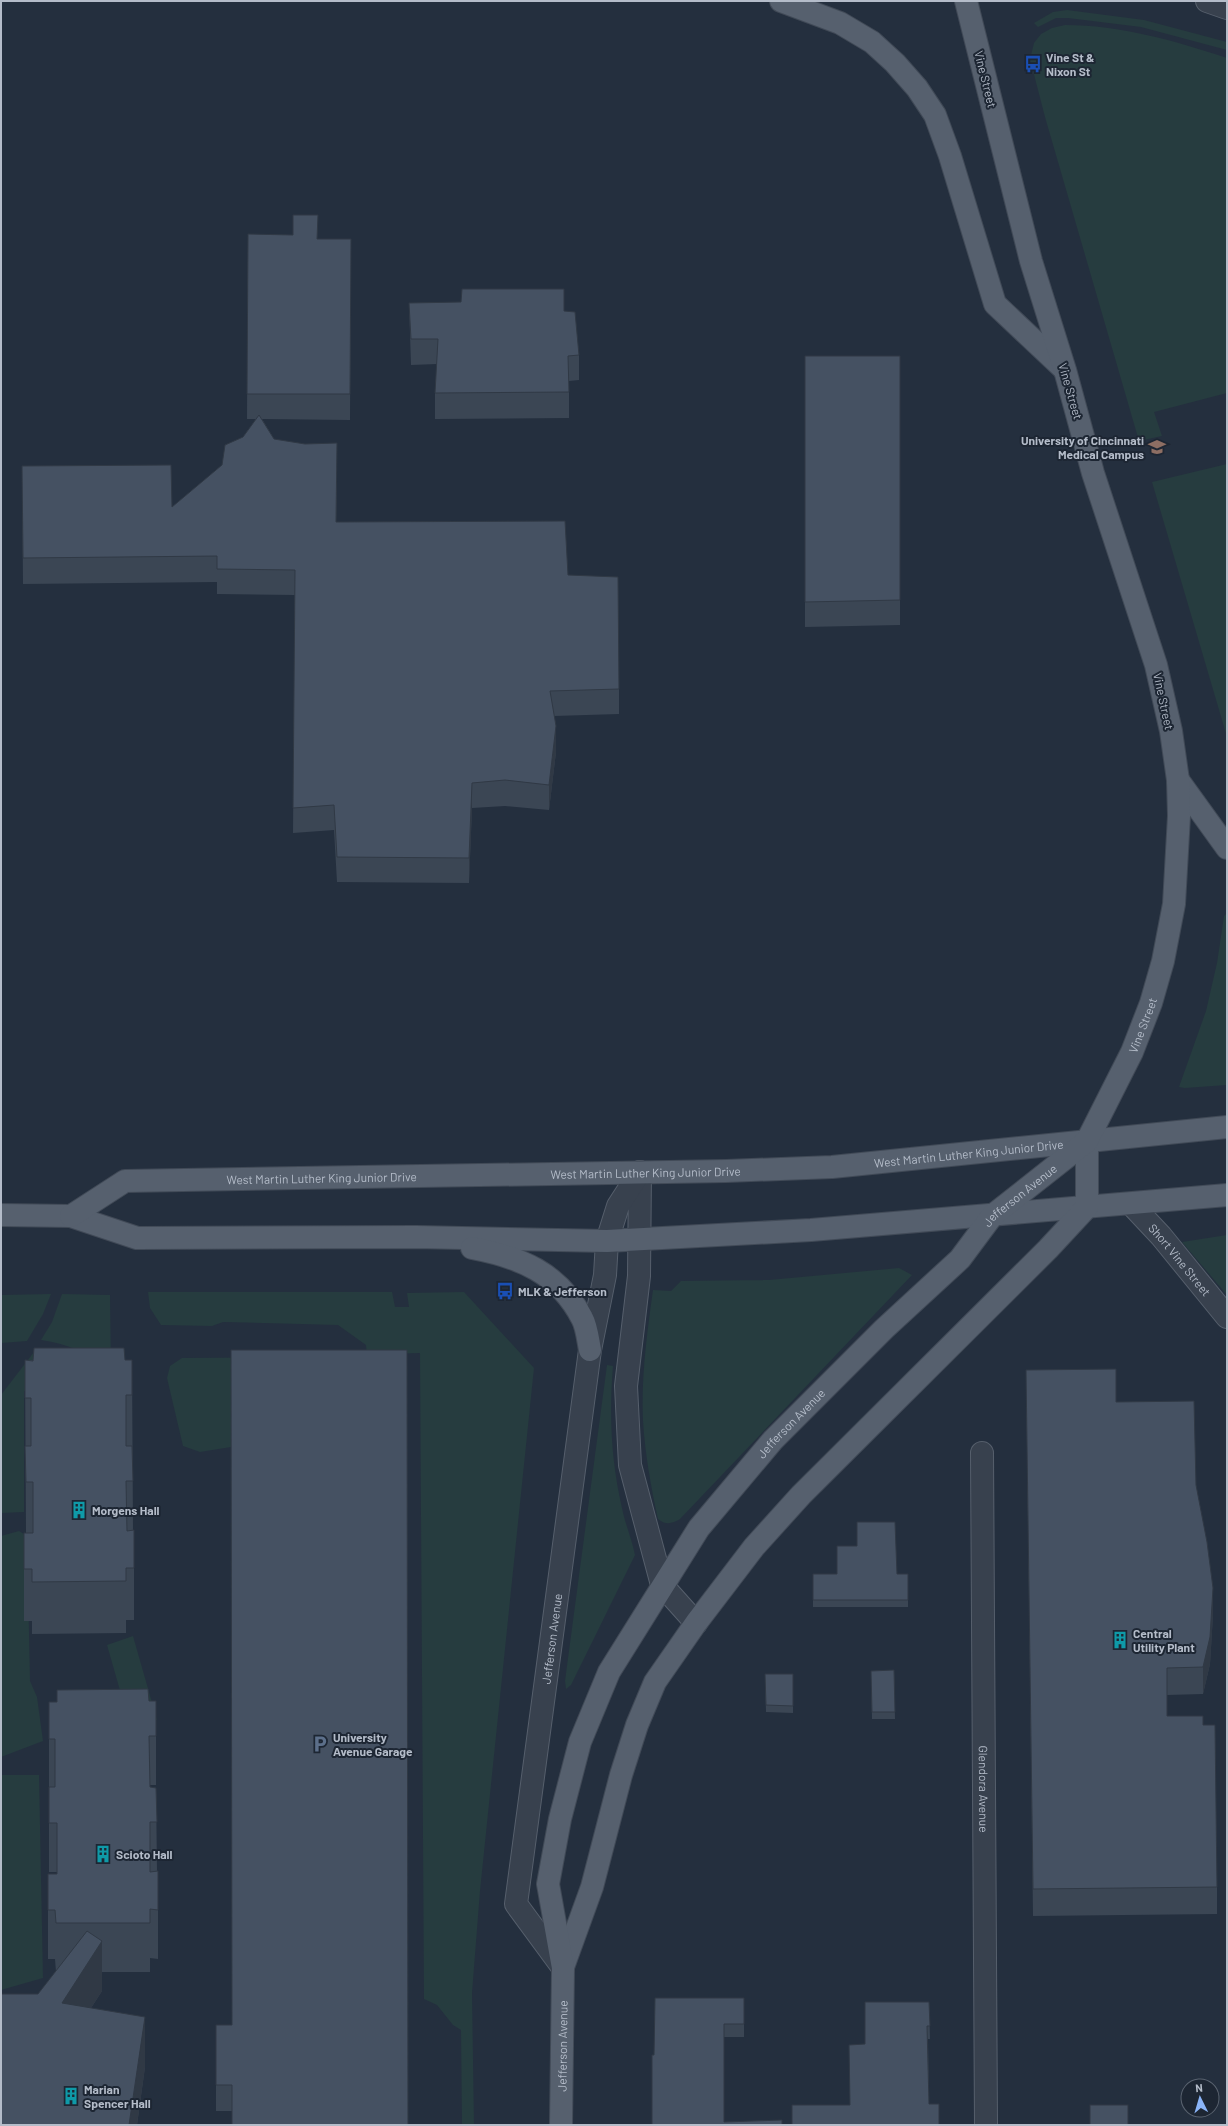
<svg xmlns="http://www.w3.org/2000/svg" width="1228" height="2126" font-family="Barlow,sans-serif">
	<rect width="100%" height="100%" fill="#242f3e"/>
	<g fill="#263c3f">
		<path d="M 1067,10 L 1144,20 L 1227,42 L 1227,50 L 1141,27 L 1068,18 L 1056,18 L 1038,27 L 1034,23 L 1053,12 Z"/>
		<path d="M 1065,25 C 1120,25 1176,41 1227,58 L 1227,393 L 1154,412 L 1162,436 L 1139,441 L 1045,117 L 1030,59 L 1034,43 L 1041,34 L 1052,28 Z"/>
		<path d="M 1227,464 L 1227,737 L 1152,482 Z"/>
		<path d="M 1227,913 L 1227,1085 L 1185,1088 L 1179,1087 L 1206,1011 L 1217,963 L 1224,916 Z"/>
		<path d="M 1227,1235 L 1227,1295 L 1182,1242 Z"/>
		<path d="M 899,1268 L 912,1275 L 680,1519 C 672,1524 665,1525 658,1519 C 651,1487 645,1454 643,1421 C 641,1378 647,1333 653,1290 L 671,1291 L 681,1281 L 769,1280 Z"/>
		<path d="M 148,1292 L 392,1292 L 395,1307 L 409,1307 L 407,1293 L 464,1292 L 534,1368 L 480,1891 L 472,1993 L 474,2125 L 462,2125 L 461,2030 L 453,2025 L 437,2005 L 424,1999 L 420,1353 L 387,1354 L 369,1375 L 366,1345 L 338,1325 L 223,1322 L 212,1326 L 161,1325 L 150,1308 Z"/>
		<path d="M 51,1294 L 43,1314 L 27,1341 L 1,1343 L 1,1295 Z"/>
		<path d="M 62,1294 L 110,1295 L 111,1369 C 87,1353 69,1344 41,1340 L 52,1322 Z"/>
		<path d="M 34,1352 L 111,1391 L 24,1391 L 24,1512 L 1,1513 L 1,1395 Z"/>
		<path d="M 330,1357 L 231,1447 L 200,1452 L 183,1446 L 167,1378 L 170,1366 L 182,1358 Z"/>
		<path d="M 607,1365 L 613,1366 C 609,1415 611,1460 622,1508 C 625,1524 632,1539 635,1555 L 571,1685 L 566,1689 L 565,1681 Z"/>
		<path d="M 19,1531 L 27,1536 L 30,1681 L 37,1697 L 43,1741 L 1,1757 L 1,1536 Z"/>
		<path d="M 133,1636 L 157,1720 L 129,1722 L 107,1645 Z"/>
		<path d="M 1,1775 L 39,1775 L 43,1978 L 1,1990 Z"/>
	</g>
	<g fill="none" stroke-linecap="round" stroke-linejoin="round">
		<g stroke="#565f6c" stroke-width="24">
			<g id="minor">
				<path d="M 1207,1 L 1227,8"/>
				<path d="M 640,1172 L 639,1276 L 626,1386 L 630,1465 L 662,1585 L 696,1623"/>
				<path id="s1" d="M 1131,1204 L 1161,1236 L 1227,1317"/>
				<path id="s2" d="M 982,1453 L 986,2125"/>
				<path id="s3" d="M 563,1968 L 516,1904 L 590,1350 L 605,1275 L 607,1241 L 618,1206 L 640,1172"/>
			</g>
		</g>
		<g stroke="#414a57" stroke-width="24">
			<g id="major">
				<path d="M 781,1 L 840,23 L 872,42 L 895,63 L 917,88 L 935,115 L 950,156 L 995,304 L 1064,369"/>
				<path d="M 1178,780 L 1227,848"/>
				<path d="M 1,1215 L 71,1216 L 137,1238 L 416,1237 L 607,1241 L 811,1230 L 1227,1195"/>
				<path id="s4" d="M 71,1216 L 125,1181 L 726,1171 L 832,1167 L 1227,1127"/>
				<path d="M 472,1248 C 520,1257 559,1273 582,1318 C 587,1327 588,1340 590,1350"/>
				<path d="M 563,1967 L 592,1887 L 621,1775 L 637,1725 L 655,1682 L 696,1623 L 754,1547 L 801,1495 L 1048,1249 L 1087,1207 L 1087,1141"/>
				<path id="s5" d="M 561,2125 L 563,1968 L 548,1884 L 560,1819 L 580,1742 L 609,1672 L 699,1528 L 773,1440 L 884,1329 L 960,1259 L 992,1216 L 1087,1141 L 1132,1052 L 1151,1003 L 1163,961 L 1174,904 L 1179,816 L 1178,780 L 1171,731 L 1156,665 L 1093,473 L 1065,370 L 1031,261 L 966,1"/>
			</g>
		</g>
		<use href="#minor" stroke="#38414e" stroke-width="22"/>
		<use href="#major" stroke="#56606e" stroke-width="22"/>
	</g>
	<g fill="#3b4654">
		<path d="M 248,234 L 318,239 L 351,239 L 350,420 L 262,419 L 274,439 L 337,468 L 336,522 L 568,575 L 619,689 L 619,714 L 554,716 L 556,752 L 549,810 L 505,806 L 472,808 L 469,883 L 337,882 L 334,830 L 293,833 L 295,595 L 217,594 L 217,582 L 23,584 L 22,466 L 172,507 L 222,465 L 243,437 L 256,419 L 247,419 Z"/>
		<path d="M 409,303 L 564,311 L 579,355 L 579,380 L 569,381 L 569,418 L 435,419 L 435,393 L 437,364 L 411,365 Z"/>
		<path d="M 805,356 L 900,356 L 900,625 L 805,627 Z"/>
		<path d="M 25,1360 L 132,1360 L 133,1530 L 134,1530 L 134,1620 L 126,1620 L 126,1633 L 32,1634 L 32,1621 L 24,1621 L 24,1533 L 26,1533 Z"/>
		<path d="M 1026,1370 L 1116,1402 L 1196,1485 L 1213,1615 L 1210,1664 L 1203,1694 L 1167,1695 L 1167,1716 L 1203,1725 L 1217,1887 L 1217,1914 L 1033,1916 Z"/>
		<rect x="813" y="1574" width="95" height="33"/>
		<path d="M 894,1670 L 895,1719 L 872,1719 L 871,1671 Z"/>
		<path d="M 765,1674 L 793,1674 L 793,1713 L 766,1712 Z"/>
		<path d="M 156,1701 L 156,1785 L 150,1785 L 150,1787 L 156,1788 L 157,1871 L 150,1872 L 158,1871 L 158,1959 L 150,1958 L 150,1972 L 102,1972 L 102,1991 L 91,2008 L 145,2067 L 137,2125 L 1,2125 L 38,1994 L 56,1972 L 55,1959 L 48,1959 L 48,1874 L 57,1874 L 57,1872 L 49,1872 L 49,1702 Z"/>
		<path d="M 744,1998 L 744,2037 L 724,2037 L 652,2125 L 654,2055 Z"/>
		<path d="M 929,2002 L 930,2039 L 928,2039 L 929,2104 L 850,2105 L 865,2044 Z"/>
		<rect x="216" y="2025" width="16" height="86"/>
	</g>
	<g fill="#303945">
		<path d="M 337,443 L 337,468 L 336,547 L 336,522 Z"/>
		<path d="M 556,726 L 556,752 L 549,810 L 549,785 Z"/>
		<path d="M 472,783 L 472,808 L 469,883 L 469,858 Z"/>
		<path d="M 1213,1588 L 1213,1615 L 1210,1664 L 1203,1694 L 1203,1667 Z"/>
		<path d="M 102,1941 L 102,1991 L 62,2053 L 62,2003 Z"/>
		<path d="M 145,2017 L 145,2067 L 137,2125 L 129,2125 Z"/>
	</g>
	<g fill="#455162" stroke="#303945">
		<path d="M 293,215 L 318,215 L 317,239 L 351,239 L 350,394 L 247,394 L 248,234 L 293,235 Z"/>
		<path d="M 462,289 L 564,289 L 564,311 L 575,312 L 579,355 L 568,356 L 569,392 L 435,393 L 438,339 L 411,339 L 409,303 L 461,302 Z"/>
		<path d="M 805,356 L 900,356 L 900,600 L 805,602 Z"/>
		<path d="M 259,415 L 274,439 L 305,444 L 337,443 L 336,522 L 565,521 L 568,575 L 618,577 L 619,689 L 550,691 L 556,726 L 549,785 L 505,780 L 472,783 L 469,858 L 337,857 L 334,805 L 293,808 L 295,570 L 217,569 L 217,556 L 23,558 L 22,466 L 171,465 L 172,507 L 222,465 L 225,445 L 243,437 Z"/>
		<path d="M 34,1348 L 124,1348 L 125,1360 L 132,1360 L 132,1395 L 126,1395 L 126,1446 L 132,1446 L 133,1481 L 126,1481 L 127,1531 L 134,1530 L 134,1568 L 126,1568 L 126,1581 L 32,1582 L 32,1569 L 24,1569 L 24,1533 L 33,1533 L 33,1482 L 26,1482 L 25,1446 L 31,1446 L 31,1398 L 25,1398 L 25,1360 L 33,1361 Z"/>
		<path d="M 231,1350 L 407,1350 L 408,2125 L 232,2125 L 232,2085 L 216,2085 L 216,2025 L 232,2025 Z"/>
		<path d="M 1116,1369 L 1116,1402 L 1194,1401 L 1196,1485 L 1207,1542 L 1213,1588 L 1210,1637 L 1203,1667 L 1167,1668 L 1167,1716 L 1203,1716 L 1203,1725 L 1215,1725 L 1217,1887 L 1033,1889 L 1026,1370 Z"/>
		<path d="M 857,1522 L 895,1522 L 897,1574 L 908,1574 L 908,1600 L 813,1600 L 813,1574 L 837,1574 L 837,1546 L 857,1546 Z"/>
		<path d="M 894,1670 L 895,1712 L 872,1712 L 871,1671 Z"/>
		<path d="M 765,1674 L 793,1674 L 793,1706 L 766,1705 Z"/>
		<path d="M 148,1689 L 149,1701 L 156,1701 L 156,1736 L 149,1736 L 150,1787 L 156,1788 L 157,1822 L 150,1822 L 150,1872 L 158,1871 L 158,1910 L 150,1909 L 150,1923 L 56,1923 L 55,1910 L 48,1910 L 48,1874 L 57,1874 L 57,1823 L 49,1823 L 49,1787 L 55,1787 L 55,1739 L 49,1739 L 49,1702 L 57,1702 L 57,1690 Z"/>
		<path d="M 87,1931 L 102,1941 L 62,2003 L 145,2017 L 129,2125 L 1,2125 L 1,1994 L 38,1994 Z"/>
		<path d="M 655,1998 L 744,1998 L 744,2024 L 724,2024 L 724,2122 L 782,2120 L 782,2125 L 652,2125 L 652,2055 L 654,2055 Z"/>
		<path d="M 865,2002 L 929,2002 L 930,2026 L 927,2026 L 929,2104 L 939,2104 L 939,2125 L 792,2125 L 792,2105 L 850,2105 L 849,2045 L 865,2044 Z"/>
		<rect x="1090" y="2105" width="38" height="20"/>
	</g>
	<defs>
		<g id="bus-bare" transform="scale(1.38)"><path d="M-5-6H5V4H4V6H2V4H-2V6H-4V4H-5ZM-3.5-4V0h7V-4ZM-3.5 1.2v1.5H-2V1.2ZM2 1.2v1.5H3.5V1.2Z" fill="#1a4fb4" stroke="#1d2633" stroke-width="2.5" paint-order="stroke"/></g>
		<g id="university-bare" transform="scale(1.38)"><path d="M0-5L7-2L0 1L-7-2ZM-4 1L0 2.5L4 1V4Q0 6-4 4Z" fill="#8d6e63" stroke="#1d2633" stroke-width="2.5" paint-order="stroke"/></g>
		<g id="building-bare" transform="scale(1.38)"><path d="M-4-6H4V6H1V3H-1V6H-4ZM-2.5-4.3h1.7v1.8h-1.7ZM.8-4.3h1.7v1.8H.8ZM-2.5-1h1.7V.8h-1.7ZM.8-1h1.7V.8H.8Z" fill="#0f9aa8" stroke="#1d2633" stroke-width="2.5" paint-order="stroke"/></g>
		<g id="parking-bare" transform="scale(1.38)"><path d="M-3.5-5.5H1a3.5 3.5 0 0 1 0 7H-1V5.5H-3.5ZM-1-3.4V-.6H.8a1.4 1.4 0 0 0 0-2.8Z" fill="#5c6f8a" stroke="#1d2633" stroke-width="2.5" paint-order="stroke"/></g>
	</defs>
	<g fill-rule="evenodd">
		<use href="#bus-bare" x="1033" y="64"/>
		<use href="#university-bare" x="1157" y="447"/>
		<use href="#bus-bare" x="505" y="1291"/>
		<use href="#building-bare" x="79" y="1510"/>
		<use href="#building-bare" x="1120" y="1640"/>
		<use href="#parking-bare" x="320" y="1744"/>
		<use href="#building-bare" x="103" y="1854"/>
		<use href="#building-bare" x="71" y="2096"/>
	</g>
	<g text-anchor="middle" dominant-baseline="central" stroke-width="4" stroke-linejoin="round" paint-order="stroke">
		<g font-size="12" font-weight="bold" fill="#b4bcc9" stroke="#1d2633" text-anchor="start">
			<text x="1046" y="57">Vine St &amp;<tspan x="1046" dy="14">Nixon St</tspan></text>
			<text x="1144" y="440" text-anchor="end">University of Cincinnati<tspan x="1144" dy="14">Medical Campus</tspan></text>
			<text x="518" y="1291">MLK &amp; Jefferson</text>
			<text x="92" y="1510">Morgens Hall</text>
			<text x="1133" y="1633">Central<tspan x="1133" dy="14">Utility Plant</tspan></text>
			<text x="333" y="1737">University<tspan x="333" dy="14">Avenue Garage</tspan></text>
			<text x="116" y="1854">Scioto Hall</text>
			<text x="84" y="2089">Marian<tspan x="84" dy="14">Spencer Hall</tspan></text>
		</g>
		<g font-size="12" fill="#b4bcc9" stroke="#1d2633">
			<text transform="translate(986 79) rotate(76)">Vine Street</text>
			<text transform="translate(1071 391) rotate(74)">Vine Street</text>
			<text transform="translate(1164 701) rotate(78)">Vine Street</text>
			<text stroke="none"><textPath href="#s5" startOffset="1312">Vine Street</textPath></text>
			<text stroke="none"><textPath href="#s4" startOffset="909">West Martin Luther King Junior Drive</textPath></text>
			<text stroke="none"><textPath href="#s4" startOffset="585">West Martin Luther King Junior Drive</textPath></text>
			<text stroke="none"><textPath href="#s4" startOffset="261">West Martin Luther King Junior Drive</textPath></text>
			<text stroke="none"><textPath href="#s5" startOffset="1097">Jefferson Avenue</textPath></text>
			<text stroke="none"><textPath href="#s1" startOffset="74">Short Vine Street</textPath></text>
			<text stroke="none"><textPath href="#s5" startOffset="773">Jefferson Avenue</textPath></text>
			<text stroke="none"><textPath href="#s3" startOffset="347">Jefferson Avenue</textPath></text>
			<text stroke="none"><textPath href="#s2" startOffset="336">Glendora Avenue</textPath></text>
			<text stroke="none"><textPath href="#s5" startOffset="79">Jefferson Avenue</textPath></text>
		</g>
	</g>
	<rect width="1228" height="2126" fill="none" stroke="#b4bcc9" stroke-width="4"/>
	<g transform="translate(1200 2098) rotate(355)"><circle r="19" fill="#1d2633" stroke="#59626f"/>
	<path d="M0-3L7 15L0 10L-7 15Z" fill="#8ab4f8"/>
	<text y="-6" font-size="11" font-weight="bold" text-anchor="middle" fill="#b4bcc9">N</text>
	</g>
</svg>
